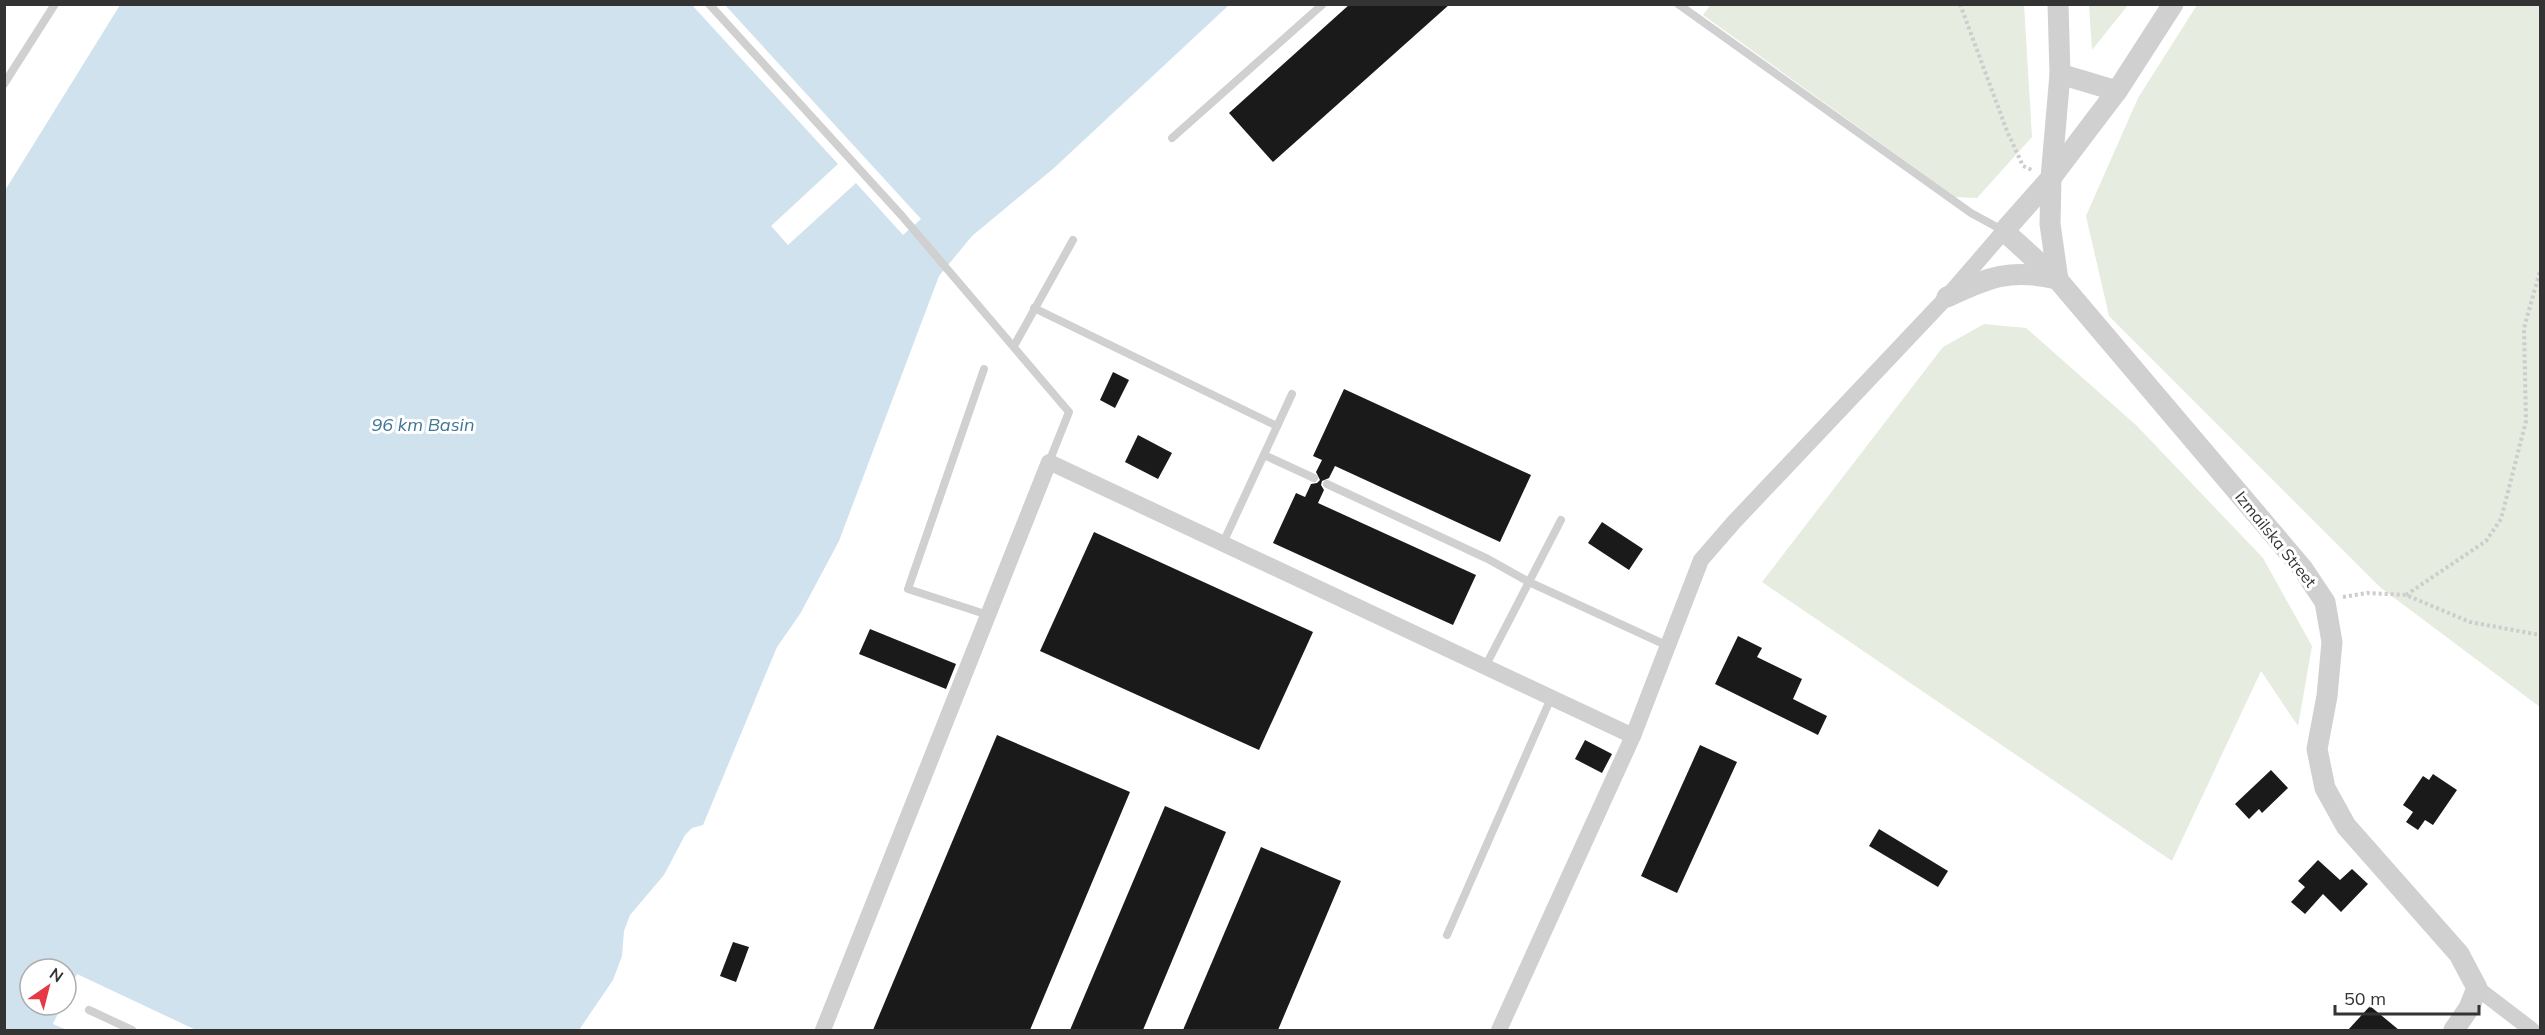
<svg xmlns="http://www.w3.org/2000/svg" width="2545" height="1035" font-family="Mulish,sans-serif">
	<rect width="100%" height="100%" fill="#fff"/>
	<g fill="#e6ecdf">
		<path d="M 1711,4 L 2024,5 L 2032,137 L 1977,198 L 1955,197 L 1703,15 Z"/>
		<path d="M 2089,5 L 2128,5 L 2092,50 Z"/>
		<path d="M 2197,5 L 2540,5 L 2540,707 L 2381,588 L 2109,316 L 2086,216 L 2138,98 Z"/>
		<path d="M 1984,324 L 2026,328 L 2136,425 L 2263,558 L 2312,646 L 2298,726 L 2261,671 L 2172,861 L 1762,582 L 1943,347 Z"/>
	</g>
	<path fill="#cfe2ee" d="M 120,5 L 1229,5 L 1054,168 L 972,236 L 939,276 L 839,541 L 800,614 L 777,647 L 703,825 L 692,828 L 685,835 L 664,875 L 630,915 L 624,931 L 622,956 L 613,980 L 579,1030 L 196,1030 L 77,974 L 66,996 L 66,969 L 30,969 L 30,1005 L 62,1005 L 53,1024 L 67,1030 L 5,1030 L 4,192 Z"/>
	<path fill="#fff" d="M 692,5 L 725,5 L 921,219 L 903,235 L 856,183 L 788,245 L 771,226 L 838,164 Z"/>
	<g fill="#1a1a1a">
		<path d="M 1350,4 L 1450,4 L 1273,162 L 1229,113 Z"/>
		<path d="M 1113,372 L 1129,380 L 1115,408 L 1100,400 Z"/>
		<path d="M 1344,389 L 1531,475 L 1500,542 L 1335,466 L 1329,478 L 1322,481 L 1321,485 L 1324,490 L 1318,503 L 1476,575 L 1453,625 L 1273,543 L 1296,493 L 1305,497 L 1311,484 L 1317,483 L 1320,480 L 1316,472 L 1322,460 L 1313,456 Z"/>
		<path d="M 1138,435 L 1172,453 L 1158,479 L 1125,462 Z"/>
		<path d="M 1602,522 L 1643,549 L 1629,570 L 1588,543 Z"/>
		<path d="M 1094,532 L 1313,632 L 1259,750 L 1040,651 Z"/>
		<path d="M 870,629 L 956,664 L 946,689 L 859,654 Z"/>
		<path d="M 1738,636 L 1762,648 L 1757,657 L 1802,679 L 1793,699 L 1827,716 L 1818,735 L 1715,684 Z"/>
		<path d="M 997,735 L 1130,792 L 1030,1030 L 873,1030 Z"/>
		<path d="M 1585,740 L 1612,754 L 1602,773 L 1575,759 Z"/>
		<path d="M 1700,745 L 1737,762 L 1677,893 L 1641,876 Z"/>
		<path d="M 2271,770 L 2288,788 L 2262,813 L 2259,809 L 2249,819 L 2235,804 Z"/>
		<path d="M 2433,774 L 2457,790 L 2433,825 L 2425,820 L 2418,830 L 2406,822 L 2413,812 L 2403,805 L 2423,776 L 2429,780 Z"/>
		<path d="M 1165,806 L 1226,832 L 1143,1030 L 1070,1030 Z"/>
		<path d="M 1879,829 L 1948,871 L 1938,887 L 1869,846 Z"/>
		<path d="M 1261,847 L 1341,881 L 1278,1030 L 1183,1030 Z"/>
		<path d="M 2318,860 L 2340,880 L 2352,869 L 2368,884 L 2341,912 L 2323,894 L 2305,914 L 2291,902 L 2305,887 L 2298,881 Z"/>
		<path d="M 733,942 L 749,947 L 736,982 L 720,976 Z"/>
		<path d="M 2370,1006 L 2399,1030 L 2348,1030 Z"/>
	</g>
	<g fill="none" stroke-linecap="round" stroke-linejoin="round">
		<g stroke="#cdcdcd" stroke-width="4" stroke-dasharray="3 3" stroke-linecap="butt">
			<path d="M 1960,4 L 2007,131 L 2023,166 L 2034,171"/>
			<path d="M 2406,595 L 2486,541 L 2501,519 L 2526,421 L 2524,328 L 2540,271"/>
			<path d="M 2343,597 L 2367,593 L 2406,595 L 2470,622 L 2540,635"/>
		</g>
		<g stroke="#d0d0d0" stroke-width="8">
			<path d="M 709,4 L 902,216 L 1069,412 L 1049,462"/>
			<path d="M 1678,4 L 1971,213 L 2004,231"/>
			<path d="M 4,84 L 55,4"/>
			<path d="M 1172,138 L 1323,4"/>
			<path d="M 1034,308 L 1277,426"/>
			<path d="M 1014,346 L 1073,240"/>
			<path d="M 984,369 L 908,589 L 988,615"/>
			<path d="M 1264,455 L 1314,478"/>
			<path d="M 1327,484 L 1488,559 L 1529,582 L 1668,646"/>
			<path d="M 1223,543 L 1292,394"/>
			<path d="M 1485,667 L 1561,520"/>
			<path d="M 1447,935 L 1551,698"/>
			<path d="M 89,1010 L 132,1030"/>
		</g>
		<g stroke="#d0d0d0" stroke-width="16">
			<path d="M 2477,988 L 2532,1030"/>
			<path d="M 823,1030 L 1049,462 L 1633,736"/>
			<path d="M 1499,1030 L 1633,736 L 1701,560 L 1734,522 L 1947,297 L 2004,231"/>
		</g>
		<g stroke="#d0d0d0" stroke-width="21">
			<path d="M 2173,4 L 2117,91 L 2051,178 L 2004,231 L 2058,280 L 2303,569 L 2325,602 L 2332,642 L 2327,696 L 2317,749 L 2325,788 L 2346,826 L 2459,954 L 2477,988 L 2469,1008 L 2454,1030"/>
			<path d="M 2060,74 L 2117,91"/>
			<path d="M 2058,280 L 2050,224 L 2051,178 L 2060,74 L 2058,4"/>
			<path d="M 1947,297 C 1989,277 2011,268 2057,279"/>
		</g>
	</g>
	<g text-anchor="middle" dominant-baseline="central" stroke-width="6" stroke-linejoin="round" paint-order="stroke">
		<g font-size="16" fill="#333" stroke="#fff">
			<text transform="translate(2276 539) rotate(51)">Izmailska Street</text>
		</g>
		<g font-size="18" font-style="italic" fill="#3f7597" stroke="#fff">
			<text x="423" y="424">96 km Basin</text>
		</g>
	</g>
	<rect width="2545" height="1035" fill="none" stroke="#333333" stroke-width="12"/>
	<g transform="translate(48 987) rotate(35)"><circle r="28" fill="#ffffff" stroke="#adadad" stroke-width="1.5"/>
	<path d="M0-4.5L10 22L0 15L-10 22Z" fill="#e63946"/>
	<text y="-9" font-size="16" font-weight="bold" text-anchor="middle" fill="#333333">N</text>
	</g>
	<path d="M2335 1005v9h144v-9" fill="none" stroke="#333333" stroke-width="3"/>
	<text x="2344" y="1005" font-size="18" fill="#333333" stroke="#ffffff" stroke-width="4.5" paint-order="stroke">50 m</text>
</svg>
